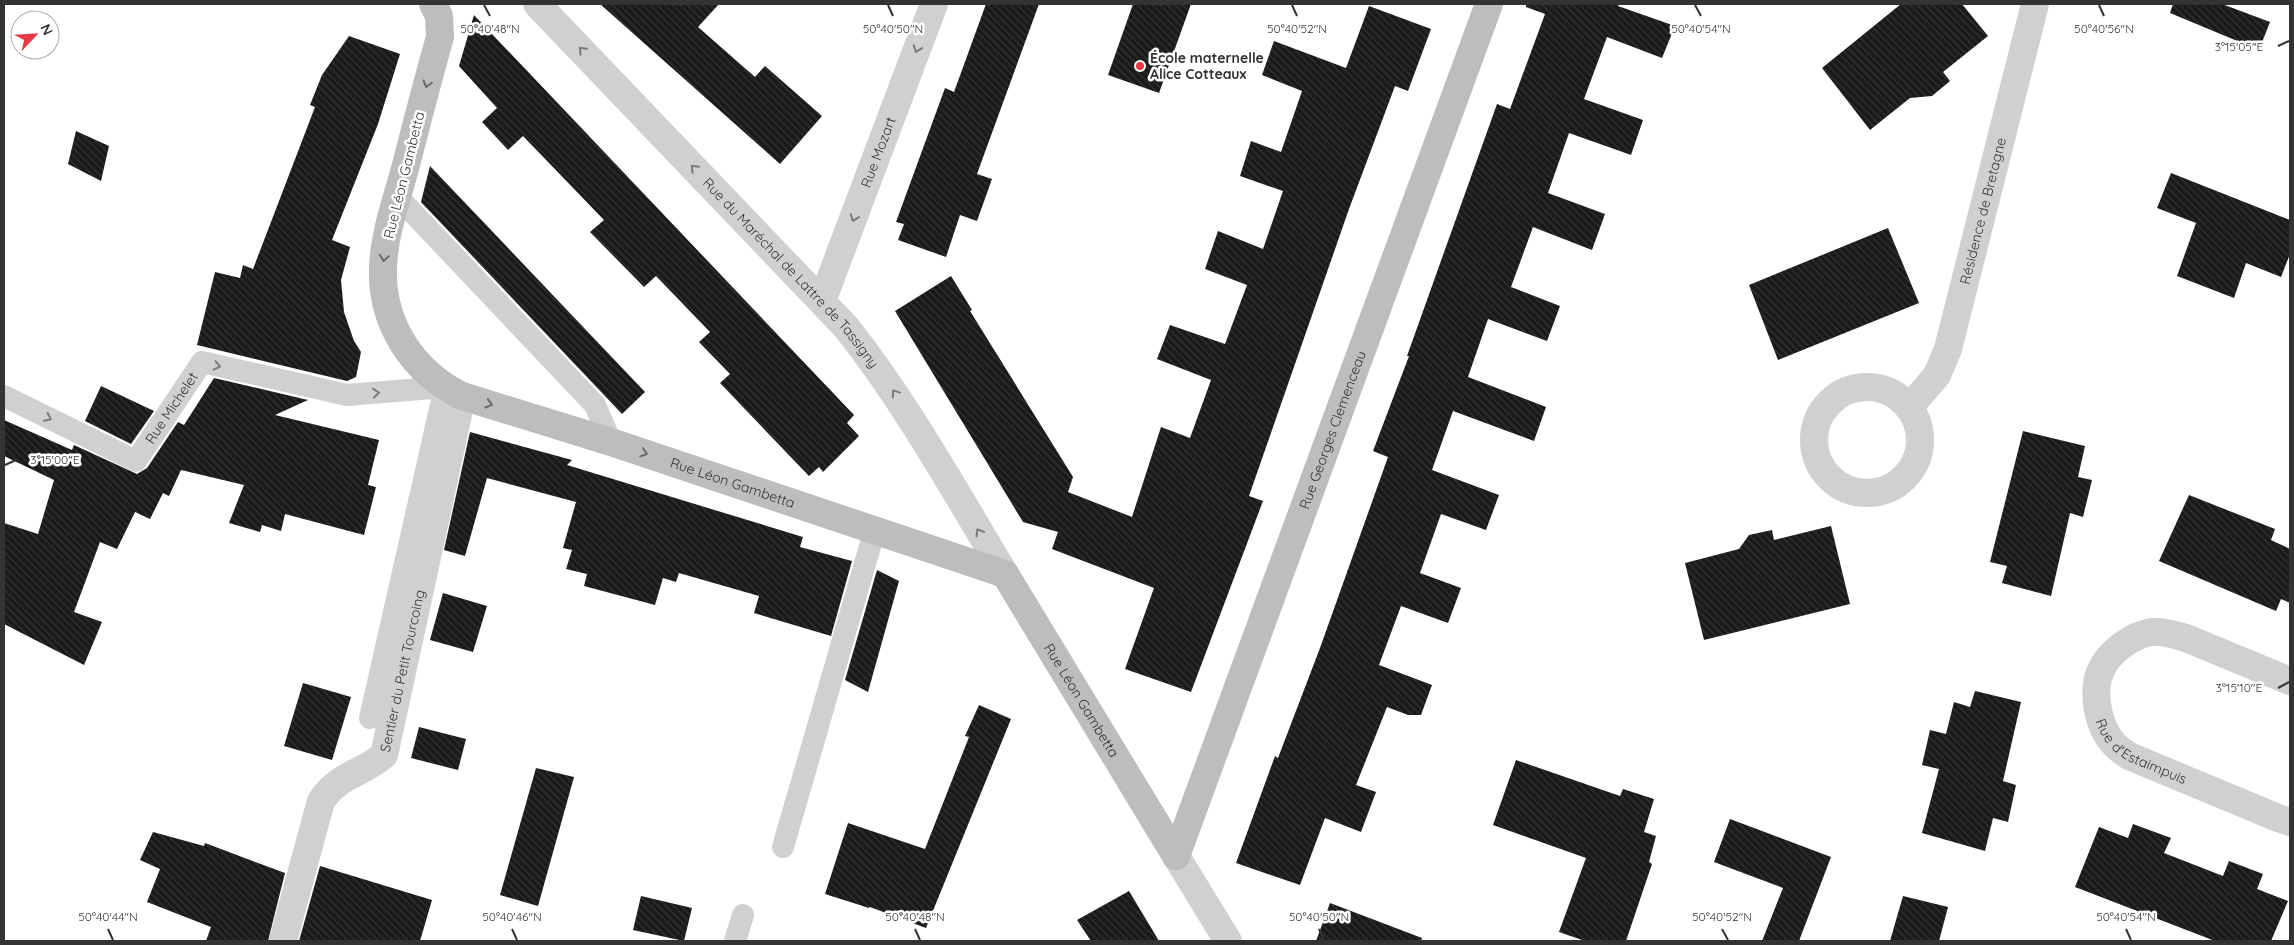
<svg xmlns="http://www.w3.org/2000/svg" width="2294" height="945" font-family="Quicksand,sans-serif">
	<defs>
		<pattern id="building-back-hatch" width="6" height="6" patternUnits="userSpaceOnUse" patternTransform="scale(1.25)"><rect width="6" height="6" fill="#1a1a1a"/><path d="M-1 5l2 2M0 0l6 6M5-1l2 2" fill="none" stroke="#333"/></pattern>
	</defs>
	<rect width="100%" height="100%" fill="#fff"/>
	<g fill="url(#building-back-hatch)">
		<path d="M 600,4 L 719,4 L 698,27 L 755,77 L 765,66 L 822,116 L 780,164 Z"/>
		<path d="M 986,4 L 1039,4 L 977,174 L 992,179 L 977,221 L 960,215 L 946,257 L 898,240 L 904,224 L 896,222 L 945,88 L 954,92 Z"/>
		<path d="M 1133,4 L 1191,4 L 1159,93 L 1108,75 Z"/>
		<path d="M 1526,4 L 1619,4 L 1618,6 L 1675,26 L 1662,58 L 1607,37 L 1584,99 L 1643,120 L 1631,155 L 1569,133 L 1548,193 L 1605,214 L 1592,250 L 1533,227 L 1511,287 L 1560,306 L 1547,341 L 1488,319 L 1468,377 L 1546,407 L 1534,441 L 1453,411 L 1432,470 L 1499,495 L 1486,530 L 1441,514 L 1420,573 L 1461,588 L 1448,623 L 1401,606 L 1379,665 L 1432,685 L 1421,715 L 1408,715 L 1387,707 L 1356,785 L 1376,792 L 1361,832 L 1325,818 L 1300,885 L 1236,863 L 1275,756 L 1278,758 L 1320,648 L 1388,457 L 1373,451 L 1409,356 L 1407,356 L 1497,104 L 1510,109 L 1545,14 L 1526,7 Z"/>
		<path d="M 1901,4 L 1962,4 L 1988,36 L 1943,72 L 1950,81 L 1932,96 L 1910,98 L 1870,130 L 1822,68 Z"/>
		<path d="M 2173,4 L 2222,4 L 2270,22 L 2259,50 L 2170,13 Z"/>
		<path d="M 1369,6 L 1431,29 L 1408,91 L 1395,86 L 1349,209 L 1249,496 L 1263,501 L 1191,692 L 1125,669 L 1154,588 L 1052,549 L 1058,532 L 1023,522 L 895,311 L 951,276 L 972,310 L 970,311 L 1073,477 L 1068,492 L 1132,517 L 1161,427 L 1190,438 L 1211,380 L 1157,359 L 1170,325 L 1225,344 L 1247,285 L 1205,269 L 1218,231 L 1263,249 L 1283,191 L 1240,176 L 1251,141 L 1281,152 L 1302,91 L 1262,75 L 1274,41 L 1346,68 Z"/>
		<path d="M 474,15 L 854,415 L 847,423 L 859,436 L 823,472 L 819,467 L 809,476 L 720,383 L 730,374 L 699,342 L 710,332 L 656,276 L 644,287 L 590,232 L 604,220 L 523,136 L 508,150 L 482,122 L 497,108 L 459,66 Z"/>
		<path d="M 349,36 L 400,54 L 378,124 L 332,240 L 350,247 L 341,280 L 344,312 L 354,341 L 361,352 L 356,377 L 347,381 L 197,345 L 215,272 L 240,278 L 243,265 L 253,269 L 315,107 L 310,105 L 322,75 Z"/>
		<path d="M 76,131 L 109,146 L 101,181 L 68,164 Z"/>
		<path d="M 430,166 L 645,392 L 622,414 L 421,202 Z"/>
		<path d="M 2171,173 L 2290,220 L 2290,254 L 2281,277 L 2246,263 L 2234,298 L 2177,276 L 2196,223 L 2157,208 Z"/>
		<path d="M 1888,228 L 1919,303 L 1778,360 L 1749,285 Z"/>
		<path d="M 214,378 L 308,400 L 275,415 L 379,440 L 368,485 L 376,487 L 364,535 L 285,514 L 281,531 L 262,525 L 260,532 L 229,523 L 244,485 L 181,470 L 169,496 L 163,493 L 150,519 L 135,512 L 117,549 L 100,542 L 74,612 L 102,622 L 84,665 L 4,624 L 4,523 L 38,534 L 54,480 L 4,456 L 4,420 L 72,450 L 74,445 L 137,474 L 147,468 L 178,422 L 184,425 Z"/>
		<path d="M 101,386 L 154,411 L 131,444 L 85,421 Z"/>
		<path d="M 2023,431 L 2085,446 L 2078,477 L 2092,480 L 2083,517 L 2070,513 L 2051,596 L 2002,583 L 2007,566 L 1990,562 Z"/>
		<path d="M 470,432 L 572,460 L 567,465 L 803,537 L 800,547 L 852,561 L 831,636 L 754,613 L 759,596 L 679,573 L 676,582 L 663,578 L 655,605 L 584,586 L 587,574 L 566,569 L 572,550 L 563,548 L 576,502 L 487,478 L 465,556 L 444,550 Z"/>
		<path d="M 2189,495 L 2275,529 L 2271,540 L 2290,549 L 2290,603 L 2281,599 L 2276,611 L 2159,561 Z"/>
		<path d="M 1831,526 L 1850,604 L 1704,640 L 1685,563 L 1739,549 L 1749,535 L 1772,530 L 1774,540 Z"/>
		<path d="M 877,570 L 899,581 L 868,692 L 845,680 Z"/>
		<path d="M 443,593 L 487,606 L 473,652 L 430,640 Z"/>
		<path d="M 303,683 L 351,697 L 332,760 L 284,746 Z"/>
		<path d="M 1975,691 L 2021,702 L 2003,781 L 2016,785 L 2008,822 L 1993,818 L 1985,851 L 1922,833 L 1939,769 L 1922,765 L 1930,730 L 1946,734 L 1954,702 L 1970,707 Z"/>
		<path d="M 979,705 L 1011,719 L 926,928 L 870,907 L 869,908 L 825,894 L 848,823 L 925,849 L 969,737 L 965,736 Z"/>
		<path d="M 419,727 L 466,739 L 458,770 L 411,758 Z"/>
		<path d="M 1516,760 L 1620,796 L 1623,789 L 1654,799 L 1644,832 L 1656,836 L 1649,862 L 1652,864 L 1626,941 L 1585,941 L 1559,932 L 1586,858 L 1493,825 Z"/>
		<path d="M 536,768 L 574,777 L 538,906 L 500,895 Z"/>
		<path d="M 1730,819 L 1831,857 L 1799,941 L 1762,941 L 1783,888 L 1714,862 Z"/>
		<path d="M 2133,824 L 2171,838 L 2164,853 L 2223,876 L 2229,861 L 2263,874 L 2257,889 L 2288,901 L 2271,941 L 2215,941 L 2075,887 L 2099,827 L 2128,838 Z"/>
		<path d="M 153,832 L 204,846 L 205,843 L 285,873 L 268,941 L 206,941 L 211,927 L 147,902 L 160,869 L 140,860 Z"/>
		<path d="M 320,866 L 432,900 L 420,941 L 299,941 Z"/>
		<path d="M 1129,891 L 1159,941 L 1091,941 L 1077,920 Z"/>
		<path d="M 641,896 L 692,908 L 684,941 L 633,930 Z"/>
		<path d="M 1903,896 L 1948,907 L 1939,941 L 1890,941 Z"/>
		<path d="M 1330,903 L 1422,938 L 1421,941 L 1316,941 Z"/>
	</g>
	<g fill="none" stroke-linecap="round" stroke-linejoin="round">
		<g stroke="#d0d0d0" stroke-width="22">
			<path d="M 397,196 L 595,405 L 611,442"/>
			<path id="s1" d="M 4,396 L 136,461 L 202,362 L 347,395 L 445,387 L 370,718"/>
			<path d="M 783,847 L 875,529"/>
			<path d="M 735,941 L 743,915"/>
		</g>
		<g stroke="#d0d0d0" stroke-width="28">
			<path id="s2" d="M 537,4 L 846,327 C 907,404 954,490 1005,574"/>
			<path id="s3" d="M 822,301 L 934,4"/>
			<circle cx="1867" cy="440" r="53"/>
			<path id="s4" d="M 1909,408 L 1937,375 L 1948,349 L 2035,4"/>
			<path id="s5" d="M 2290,681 L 2186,638 C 2175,635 2163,631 2152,632 C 2132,635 2109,652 2101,670 C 2091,692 2098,727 2114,744 C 2118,749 2124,752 2129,756 L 2278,818 L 2290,822"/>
			<path d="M 1176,856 L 1228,941"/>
			<path id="s6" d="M 283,941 L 321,801 C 340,773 361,775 384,755 L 462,396"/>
		</g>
		<g stroke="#bdbdbd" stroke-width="28">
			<path id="s7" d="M 433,4 L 439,16 L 440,37 C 428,79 417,122 406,165 C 397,199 384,233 383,268 C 381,324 413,372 462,396 L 611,442 L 1005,574 L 1176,856"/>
			<path id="s8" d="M 1176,856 L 1489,4"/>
		</g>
	</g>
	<defs><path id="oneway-chevron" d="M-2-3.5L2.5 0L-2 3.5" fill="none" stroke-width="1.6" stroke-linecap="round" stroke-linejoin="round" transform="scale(1.25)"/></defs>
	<g stroke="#7a7a7a">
		<use href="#oneway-chevron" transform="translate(917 49) rotate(110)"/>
		<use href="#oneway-chevron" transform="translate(582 50) rotate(-134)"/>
		<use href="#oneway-chevron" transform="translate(694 168) rotate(-134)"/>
		<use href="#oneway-chevron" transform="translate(854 218) rotate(110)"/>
		<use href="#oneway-chevron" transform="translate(217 366) rotate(13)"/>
		<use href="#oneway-chevron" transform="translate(376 393) rotate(-5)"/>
		<use href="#oneway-chevron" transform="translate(895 393) rotate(-124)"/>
		<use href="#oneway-chevron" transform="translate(48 418) rotate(26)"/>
		<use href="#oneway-chevron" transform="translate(979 532) rotate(-121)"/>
	</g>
	<g stroke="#6a6a6a">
		<use href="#oneway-chevron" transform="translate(427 84) rotate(105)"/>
		<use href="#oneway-chevron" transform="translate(384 258) rotate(98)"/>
		<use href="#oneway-chevron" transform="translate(489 404) rotate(17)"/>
		<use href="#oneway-chevron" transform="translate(644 453) rotate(18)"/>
	</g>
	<path fill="none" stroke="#333" stroke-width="2" d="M 484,5 L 490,16M 888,5 L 893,16M 1292,5 L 1297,16M 1695,5 L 1701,16M 2099,5 L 2104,16M 2278,46 L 2289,41M 5,465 L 16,460M 2278,688 L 2289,682M 108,929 L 113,940M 512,929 L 517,940M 915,929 L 920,940M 1319,929 L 1324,940M 1722,929 L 1728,940M 2126,929 L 2131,940"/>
	<circle fill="#e63946" stroke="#fff" stroke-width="2" cx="1140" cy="66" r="5"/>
	<g text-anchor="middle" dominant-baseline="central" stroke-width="5" stroke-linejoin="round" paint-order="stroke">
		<g font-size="14" font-weight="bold" fill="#333" stroke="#fff" text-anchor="start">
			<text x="1150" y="58">École maternelle<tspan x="1150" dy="16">Alice Cotteaux</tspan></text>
		</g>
		<g font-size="14" fill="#333" stroke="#fff">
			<text stroke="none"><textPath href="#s3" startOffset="159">Rue Mozart</textPath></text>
			<text transform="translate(404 175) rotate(-76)">Rue Léon Gambetta</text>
			<text stroke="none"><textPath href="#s4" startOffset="214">Résidence de Bretagne</textPath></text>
			<text stroke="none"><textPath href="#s2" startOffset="370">Rue du Maréchal de Lattre de Tassigny</textPath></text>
			<text stroke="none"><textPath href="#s1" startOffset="211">Rue Michelet</textPath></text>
			<text stroke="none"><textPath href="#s8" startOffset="454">Rue Georges Clemenceau</textPath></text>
			<text stroke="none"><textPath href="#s7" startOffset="716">Rue Léon Gambetta</textPath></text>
			<text stroke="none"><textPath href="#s6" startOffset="310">Sentier du Petit Tourcoing</textPath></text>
			<text stroke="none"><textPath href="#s7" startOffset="1151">Rue Léon Gambetta</textPath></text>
			<text stroke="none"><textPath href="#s5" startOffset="318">Rue d'Estaimpuis</textPath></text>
		</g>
	</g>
	<g font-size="12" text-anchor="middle" fill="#333" stroke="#fff" stroke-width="5" stroke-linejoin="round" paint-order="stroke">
		<text x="490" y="33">50°40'48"N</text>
		<text x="893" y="33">50°40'50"N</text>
		<text x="1297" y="33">50°40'52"N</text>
		<text x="1701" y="33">50°40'54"N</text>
		<text x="2104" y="33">50°40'56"N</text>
		<text x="2239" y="51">3°15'05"E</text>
		<text x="55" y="464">3°15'00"E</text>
		<text x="2239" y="692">3°15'10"E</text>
		<text x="108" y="921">50°40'44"N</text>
		<text x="915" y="921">50°40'48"N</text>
		<text x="512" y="921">50°40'46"N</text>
		<text x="1319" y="921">50°40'50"N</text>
		<text x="1722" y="921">50°40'52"N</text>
		<text x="2126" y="921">50°40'54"N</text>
	</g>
	<rect width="2294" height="945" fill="none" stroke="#333333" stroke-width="10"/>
	<g transform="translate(35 35) rotate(65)"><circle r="24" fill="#ffffff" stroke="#adadad"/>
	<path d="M0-4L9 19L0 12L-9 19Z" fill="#e63946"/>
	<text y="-8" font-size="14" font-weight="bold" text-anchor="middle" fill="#333333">N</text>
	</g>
</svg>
